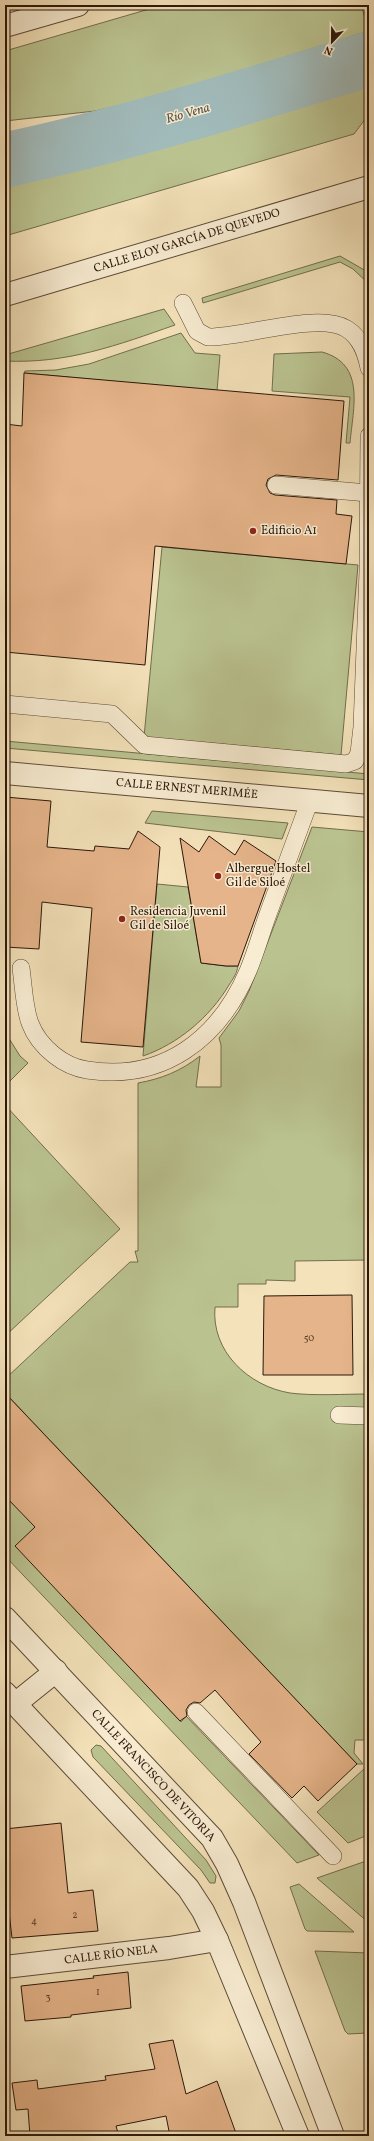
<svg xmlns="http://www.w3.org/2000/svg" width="374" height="2141" font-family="Vollkorn,serif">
	<rect width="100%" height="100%" fill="#f4e2ba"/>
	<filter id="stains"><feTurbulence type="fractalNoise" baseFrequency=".005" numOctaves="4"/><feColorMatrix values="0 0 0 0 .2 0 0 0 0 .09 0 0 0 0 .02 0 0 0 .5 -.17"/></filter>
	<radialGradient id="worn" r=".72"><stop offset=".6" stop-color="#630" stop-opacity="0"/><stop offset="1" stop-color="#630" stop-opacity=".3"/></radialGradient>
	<g fill="#bac390" stroke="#726d4d">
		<path d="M 163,5 L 361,5 L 369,31 L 153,98 L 95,111 L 5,121 L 5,51 Z"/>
		<path d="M 369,73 L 369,114 L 354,134 L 5,236 L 5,179 Z"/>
		<path d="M 340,256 L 366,271 L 369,274 L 369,284 L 353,269 L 340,262 L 203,303 L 202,298 Z"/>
		<path d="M 164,309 L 175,325 C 118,345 67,364 5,361 L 5,355 Z"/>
		<path d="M 181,333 L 195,353 L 220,355 L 217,391 L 24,373 L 25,371 L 56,370 L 89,364 Z"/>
		<path d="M 322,352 C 366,364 353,408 350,443 L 346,443 L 350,397 L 272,391 L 274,354 Z"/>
		<path d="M 162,547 L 358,565 L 341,755 L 144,737 Z"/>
		<path d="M 5,741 L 369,774 L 369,780 L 5,748 Z"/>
		<path d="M 152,811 L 288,823 L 282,839 L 145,823 Z"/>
		<path d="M 312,827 L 369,832 L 369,1260 L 295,1261 L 295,1281 L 266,1280 L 266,1284 L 238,1284 L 238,1307 L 215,1307 C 211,1351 248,1386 290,1393 C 313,1396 345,1394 369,1394 L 369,1740 L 355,1740 L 354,1753 L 363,1764 L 357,1764 L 11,1399 L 5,1405 L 5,1379 L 130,1262 L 138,1262 L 135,1251 L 138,1251 L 138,1083 C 161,1079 181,1071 200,1056 L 196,1087 L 221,1087 L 221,1045 L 219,1038 L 239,1011 L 249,991 Z"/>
		<path d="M 157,884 L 188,887 L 201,963 L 226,966 L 238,966 C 237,973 233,979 229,985 C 210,1017 178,1044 143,1056 Z"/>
		<path d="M 5,1032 L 20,1056 L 28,1063 L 7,1084 L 5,1082 Z"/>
		<path d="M 5,1105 L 120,1229 L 5,1336 Z"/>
		<path d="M 28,1494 L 72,1605 L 181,1722 L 186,1716 L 319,1855 L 297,1863 L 5,1556 L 5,1496 L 15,1506 Z"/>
		<path d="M 96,1745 L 101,1746 L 206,1860 L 216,1876 L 215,1883 L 210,1883 L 201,1870 L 93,1757 L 91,1750 Z"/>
		<path d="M 365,1768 L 369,1769 L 368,1835 L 348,1843 L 317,1812 Z"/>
		<path d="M 369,1860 L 369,1923 L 317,1878 Z"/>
		<path d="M 299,1884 L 354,1932 L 307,1931 L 305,1929 L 290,1887 Z"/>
		<path d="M 315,1951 L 369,1953 L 367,2033 L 348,2034 L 345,2031 Z"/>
	</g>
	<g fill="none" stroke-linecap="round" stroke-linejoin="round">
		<path stroke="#a1bbbb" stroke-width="55" d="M 5,160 C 128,134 248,96 369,59"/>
	</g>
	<g fill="#e6b48a" stroke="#2b170a">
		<path d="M 24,373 L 344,401 L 338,480 L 276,475 L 268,479 L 266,485 L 270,493 L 275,495 L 337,500 L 336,514 L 352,516 L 346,564 L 155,546 L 145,665 L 5,652 L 5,424 L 22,426 Z"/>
		<path d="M 5,797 L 51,801 L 47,847 L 94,851 L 95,846 L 129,849 L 138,831 L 160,847 L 143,1047 L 81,1042 L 92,908 L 42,902 L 39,949 L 5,947 Z"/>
		<path d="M 209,836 L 235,855 L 244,840 L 276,861 L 238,966 L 226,966 L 201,963 L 180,838 L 199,852 Z"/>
		<path d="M 352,1295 L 353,1375 L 263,1375 L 264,1296 Z"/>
		<path d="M 5,1393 L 357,1764 L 318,1801 L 304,1786 L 292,1798 L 249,1754 L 261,1742 L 215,1690 L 200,1703 L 194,1702 L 189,1705 L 186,1710 L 187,1716 L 180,1721 L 15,1546 L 35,1527 L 5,1496 Z"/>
		<path d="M 61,1823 L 68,1893 L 93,1890 L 98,1931 L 12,1938 L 5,1878 L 5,1829 Z"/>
		<path d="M 128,1972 L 131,2008 L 71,2015 L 71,2017 L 25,2021 L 21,1986 L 94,1978 L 93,1976 Z"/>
		<path d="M 173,2040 L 186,2094 L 217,2081 L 237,2136 L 170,2136 L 166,2116 L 116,2126 L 118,2133 L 105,2136 L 30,2136 L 28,2109 L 16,2110 L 12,2083 L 37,2080 L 38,2089 L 106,2080 L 105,2076 L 155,2069 L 149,2044 Z"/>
	</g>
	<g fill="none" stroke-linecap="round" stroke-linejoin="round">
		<g stroke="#5d4a36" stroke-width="18">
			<g id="lane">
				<path d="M 183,303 L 197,331 L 208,337 C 242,338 319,311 347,329 C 361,338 366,353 369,368"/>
				<path d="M 276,485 L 368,493"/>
				<path d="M 5,704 L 112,714 L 144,745 L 346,764 L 355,761 L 359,753 L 362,727 L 368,571 L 369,436"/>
				<path d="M 21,968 C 26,1005 23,1030 54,1055 C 64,1063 74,1068 87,1070 C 163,1082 219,1039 248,971 C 256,952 261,933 268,914 C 282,876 296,838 310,800"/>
				<path d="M 339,1415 L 369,1416"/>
				<path d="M 196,1712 L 333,1856"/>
			</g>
		</g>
		<g stroke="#5d4a36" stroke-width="24">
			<g id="street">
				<path d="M 5,26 L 78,5"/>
				<path d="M 5,295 L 369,187"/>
				<path d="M 5,773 L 369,806"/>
				<path d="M 5,1618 L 212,1838 L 227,1864 L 244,1902 L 333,2136"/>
				<path d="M 5,1693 L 188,1888 L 203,1911 L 217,1940 L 298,2136"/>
				<path d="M 15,1704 L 56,1671"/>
				<path d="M 5,1967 L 169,1948 L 217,1940"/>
			</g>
		</g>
		<use href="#lane" stroke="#f8ecd2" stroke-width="17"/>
		<use href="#street" stroke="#f8ecd2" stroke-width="22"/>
	</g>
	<g fill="#8f2418" stroke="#f8ecd2" stroke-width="1.5">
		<circle cx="253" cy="531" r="4"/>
		<circle cx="218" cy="876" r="4"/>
		<circle cx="122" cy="919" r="4"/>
	</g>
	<g text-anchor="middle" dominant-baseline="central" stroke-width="3" stroke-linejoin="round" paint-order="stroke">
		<g font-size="10" fill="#5a3e2a">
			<text x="309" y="1338">50</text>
			<text x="75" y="1915">2</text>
			<text x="34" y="1921">4</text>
			<text x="98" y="1992">1</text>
			<text x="48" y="1997">3</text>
		</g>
		<g font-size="12" fill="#2b170a" stroke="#f8ecd2">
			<text transform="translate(187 241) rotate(-17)">CALLE ELOY GARCÍA DE QUEVEDO</text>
			<text transform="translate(187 789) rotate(5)">CALLE ERNEST MERIMÉE</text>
			<text transform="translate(153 1776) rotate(47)">CALLE FRANCISCO DE VITORIA</text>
			<text transform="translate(111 1955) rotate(-7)">CALLE RÍO NELA</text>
		</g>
		<g font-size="12" fill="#2b170a" stroke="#f8ecd2" text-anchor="start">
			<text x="261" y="531">Edificio A1</text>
			<text x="226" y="869">Albergue Hostel<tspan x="226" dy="14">Gil de Siloé</tspan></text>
			<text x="130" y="912">Residencia Juvenil<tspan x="130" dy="14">Gil de Siloé</tspan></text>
		</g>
		<g font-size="13" font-style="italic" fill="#545048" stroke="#f8ecd2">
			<text transform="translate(188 114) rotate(-16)">Río Vena</text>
		</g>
	</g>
	<rect width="374" height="2141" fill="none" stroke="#f4e2ba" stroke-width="20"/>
	<rect x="6" y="6" width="362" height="2129" fill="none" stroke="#2b170a" stroke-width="2"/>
	<rect x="10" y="10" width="354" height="2121" fill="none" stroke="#2b170a"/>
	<g transform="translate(332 42) rotate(202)" stroke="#f8ecd2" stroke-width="3" paint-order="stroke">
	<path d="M0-3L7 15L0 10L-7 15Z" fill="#2b170a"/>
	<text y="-6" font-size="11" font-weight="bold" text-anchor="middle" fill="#2b170a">N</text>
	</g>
	<rect width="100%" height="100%" filter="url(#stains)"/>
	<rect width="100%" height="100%" fill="url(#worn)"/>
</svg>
